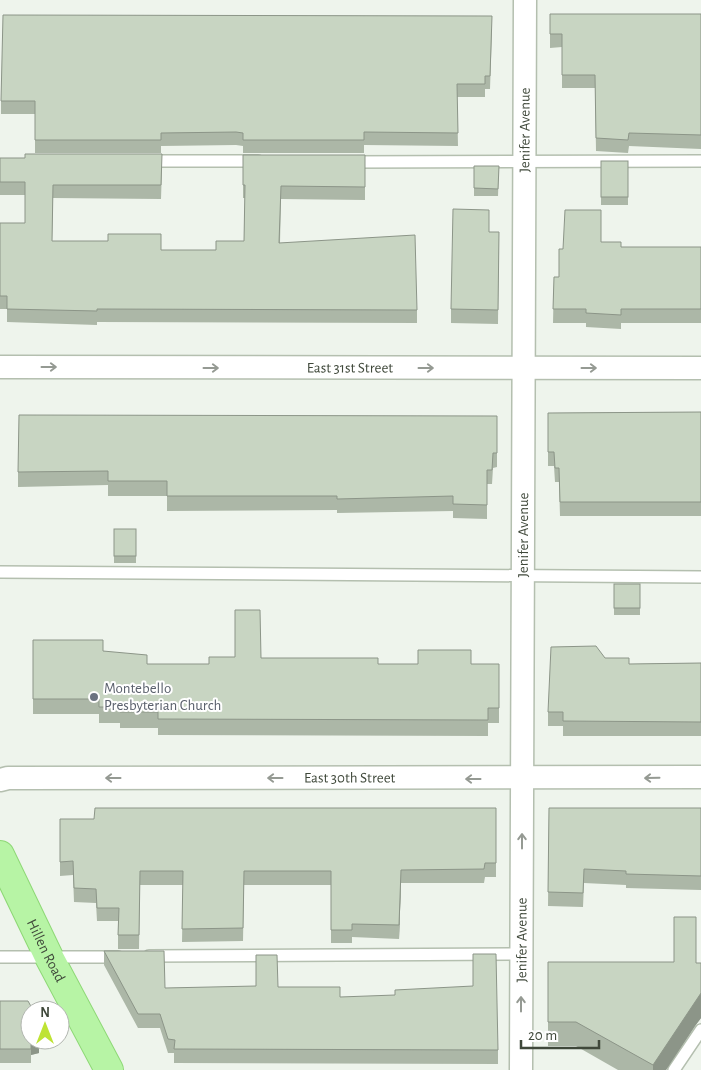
<svg xmlns="http://www.w3.org/2000/svg" width="701" height="1070" font-family="'Alegreya Sans',sans-serif">
	<rect width="100%" height="100%" fill="#eef4ec"/>
	<g fill="none" stroke-linecap="round" stroke-linejoin="round">
		<g stroke="#b4bfaf" stroke-width="14">
			<g id="lane">
				<path d="M 147,161 L 258,161"/>
				<path d="M 349,162 L 701,161"/>
				<path d="M 0,572 L 701,577"/>
				<path d="M 149,956 L 521,954"/>
				<path d="M 0,957 L 118,957"/>
				<path d="M 674,1070 L 701,1030"/>
			</g>
		</g>
		<g stroke="#b4bfaf" stroke-width="25">
			<g id="street">
				<path id="s1" d="M 0,367 L 701,368"/>
				<path id="s2" d="M 0,780 L 8,778 L 701,777"/>
				<path id="s3" d="M 521,1070 L 525,0"/>
			</g>
		</g>
		<g stroke="#8ed876" stroke-width="30">
			<g id="primary">
				<path id="s4" d="M 0,855 L 49,957 L 109,1070"/>
			</g>
		</g>
		<use href="#lane" stroke="#fff" stroke-width="11"/>
		<use href="#street" stroke="#fff" stroke-width="22"/>
		<use href="#primary" stroke="#b7f4a5" stroke-width="28"/>
	</g>
	<g fill="#acb7a7">
		<path d="M 550,14 L 701,14 L 701,149 L 629,146 L 628,153 L 596,151 L 595,88 L 562,88 L 562,47 L 550,48 Z"/>
		<path d="M 492,29 L 490,89 L 485,89 L 485,97 L 457,97 L 458,146 L 364,145 L 364,153 L 243,153 L 243,146 L 236,145 L 161,146 L 161,153 L 35,153 L 35,114 L 1,114 L 1,101 Z"/>
		<path d="M 243,155 L 365,155 L 365,200 L 281,199 L 280,243 L 417,310 L 417,323 L 97,322 L 97,325 L 7,322 L 7,309 L 0,309 L 0,223 L 25,223 L 25,195 L 0,195 L 0,158 L 162,168 L 161,199 L 53,198 L 52,241 L 161,250 L 216,250 L 244,241 L 245,198 L 243,198 Z"/>
		<rect x="601" y="161" width="27" height="44"/>
		<path d="M 499,166 L 498,196 L 474,196 L 474,188 Z"/>
		<path d="M 489,232 L 499,232 L 498,324 L 451,323 L 451,309 Z"/>
		<path d="M 601,242 L 621,247 L 701,247 L 701,323 L 621,323 L 621,329 L 586,327 L 586,323 L 553,323 L 554,277 L 559,277 L 563,249 Z"/>
		<path d="M 701,412 L 701,516 L 560,516 L 559,482 L 555,482 L 554,466 L 548,466 L 548,413 Z"/>
		<path d="M 497,416 L 497,467 L 493,468 L 492,484 L 487,484 L 487,519 L 453,518 L 453,511 L 337,513 L 337,510 L 167,511 L 167,496 L 108,496 L 108,485 L 18,487 L 18,472 Z"/>
		<rect x="114" y="529" width="22" height="34"/>
		<rect x="614" y="584" width="26" height="31"/>
		<path d="M 33,640 L 103,651 L 147,664 L 209,664 L 261,658 L 378,664 L 499,664 L 499,723 L 488,723 L 488,736 L 158,735 L 158,728 L 120,728 L 120,723 L 99,723 L 99,714 L 33,714 Z"/>
		<path d="M 605,658 L 629,664 L 701,663 L 701,736 L 563,736 L 563,726 L 548,726 L 548,712 Z"/>
		<path d="M 496,808 L 496,877 L 485,877 L 484,883 L 401,883 L 399,939 L 352,937 L 352,943 L 331,943 L 331,885 L 244,885 L 243,941 L 182,942 L 183,885 L 140,885 L 139,949 L 118,949 L 118,921 L 97,921 L 96,903 L 74,902 L 73,875 L 60,876 L 60,819 L 94,819 Z"/>
		<path d="M 549,808 L 701,808 L 701,890 L 626,888 L 626,885 L 584,883 L 583,907 L 548,906 Z"/>
		<path d="M 104,951 L 165,988 L 278,987 L 340,997 L 498,1050 L 498,1064 L 174,1063 L 174,1053 L 168,1053 L 160,1028 L 138,1028 L 104,965 Z"/>
		<path d="M 548,962 L 701,963 L 701,1018 L 695,1026 L 666,1070 L 618,1070 L 576,1046 L 548,1046 Z"/>
		<path d="M 0,1001 L 39,1040 L 39,1053 L 31,1055 L 31,1063 L 0,1063 Z"/>
	</g>
	<g fill="#8c9588">
		<path d="M 401,870 L 401,883 L 399,939 L 399,925 Z"/>
		<path d="M 701,993 L 701,1018 L 695,1026 L 666,1070 L 653,1070 L 653,1065 Z"/>
		<path d="M 35,1040 L 39,1040 L 39,1053 L 31,1055 L 31,1041 Z"/>
	</g>
	<g fill="#c8d5c2" stroke="#8c9588">
		<path d="M 550,14 L 701,14 L 701,135 L 629,133 L 628,140 L 596,138 L 595,75 L 562,75 L 562,34 L 550,34 Z"/>
		<path d="M 3,15 L 492,16 L 490,76 L 485,76 L 485,84 L 457,84 L 458,133 L 364,132 L 364,140 L 243,140 L 243,133 L 236,132 L 161,133 L 161,140 L 35,140 L 35,101 L 1,101 Z"/>
		<path d="M 25,154 L 162,154 L 161,185 L 53,185 L 52,241 L 108,241 L 108,234 L 161,234 L 161,250 L 216,250 L 216,241 L 244,241 L 245,185 L 243,185 L 243,155 L 365,155 L 365,187 L 281,186 L 279,243 L 415,235 L 417,310 L 97,309 L 97,311 L 7,309 L 7,296 L 0,296 L 0,223 L 25,223 L 25,182 L 0,182 L 0,158 L 25,158 Z"/>
		<rect x="601" y="161" width="27" height="36"/>
		<path d="M 474,166 L 499,166 L 498,189 L 474,188 Z"/>
		<path d="M 453,209 L 489,210 L 489,232 L 499,232 L 498,310 L 451,309 Z"/>
		<path d="M 565,210 L 601,210 L 601,242 L 621,242 L 621,247 L 701,247 L 701,309 L 621,309 L 621,315 L 586,313 L 586,309 L 553,309 L 554,277 L 559,277 L 559,249 L 563,249 Z"/>
		<path d="M 701,412 L 701,502 L 560,502 L 559,468 L 555,468 L 554,452 L 548,452 L 548,413 Z"/>
		<path d="M 19,415 L 497,416 L 497,453 L 493,453 L 492,470 L 487,470 L 487,505 L 453,504 L 453,496 L 337,499 L 337,496 L 167,496 L 167,481 L 108,481 L 108,471 L 18,472 Z"/>
		<rect x="114" y="529" width="22" height="27"/>
		<rect x="614" y="584" width="26" height="24"/>
		<path d="M 235,610 L 260,610 L 261,658 L 378,658 L 378,664 L 418,664 L 418,650 L 471,650 L 471,664 L 499,664 L 499,708 L 488,708 L 488,720 L 158,719 L 158,712 L 120,712 L 120,707 L 99,707 L 99,699 L 33,699 L 33,640 L 103,640 L 103,651 L 147,655 L 147,664 L 209,664 L 209,657 L 235,657 Z"/>
		<path d="M 596,646 L 605,658 L 629,658 L 629,664 L 701,663 L 701,722 L 563,721 L 563,712 L 548,712 L 551,647 Z"/>
		<path d="M 95,808 L 496,808 L 496,863 L 485,863 L 484,869 L 401,870 L 399,925 L 352,924 L 352,930 L 331,930 L 331,871 L 244,871 L 243,928 L 182,929 L 183,871 L 140,871 L 139,935 L 118,935 L 119,908 L 97,908 L 96,889 L 74,888 L 73,861 L 60,862 L 60,819 L 94,819 Z"/>
		<path d="M 549,808 L 701,808 L 701,876 L 626,874 L 626,871 L 584,869 L 583,893 L 548,892 Z"/>
		<path d="M 674,917 L 696,917 L 696,963 L 701,963 L 701,993 L 653,1065 L 576,1022 L 548,1022 L 548,962 L 674,962 Z"/>
		<path d="M 104,951 L 164,951 L 165,988 L 256,986 L 256,955 L 277,955 L 278,987 L 340,987 L 340,997 L 395,995 L 395,990 L 473,986 L 473,954 L 496,954 L 498,1050 L 174,1049 L 175,1040 L 168,1039 L 160,1014 L 138,1014 Z"/>
		<path d="M 0,1001 L 28,1001 L 33,1010 L 30,1010 L 30,1040 L 35,1040 L 31,1041 L 31,1049 L 0,1049 Z"/>
	</g>
	<defs><path id="oneway-shaft" d="M-6 0H5M1.5-3L5.5 0L1.5 3" fill="none" stroke-width="1.6" stroke-linecap="round" stroke-linejoin="round" transform="scale(1.25)"/></defs>
	<g stroke="#959a93">
		<use href="#oneway-shaft" transform="translate(49 367)"/>
		<use href="#oneway-shaft" transform="translate(211 368)"/>
		<use href="#oneway-shaft" transform="translate(426 368)"/>
		<use href="#oneway-shaft" transform="translate(589 368)"/>
		<use href="#oneway-shaft" transform="translate(113 778) rotate(-180)"/>
		<use href="#oneway-shaft" transform="translate(275 778) rotate(-180)"/>
		<use href="#oneway-shaft" transform="translate(652 778) rotate(179)"/>
		<use href="#oneway-shaft" transform="translate(473 779) rotate(-180)"/>
		<use href="#oneway-shaft" transform="translate(522 841) rotate(-90)"/>
		<use href="#oneway-shaft" transform="translate(521 1004) rotate(-90)"/>
	</g>
	<circle fill="#6b7280" stroke="#fff" stroke-width="2" cx="94" cy="697" r="5"/>
	<g text-anchor="middle" dominant-baseline="central" stroke-width="4" stroke-linejoin="round" paint-order="stroke">
		<g font-size="15" fill="#3f483a" stroke="#fff">
			<text stroke="none"><textPath href="#s3" startOffset="940">Jenifer Avenue</textPath></text>
			<text stroke="none"><textPath href="#s1" startOffset="350">East 31st Street</textPath></text>
			<text stroke="none"><textPath href="#s3" startOffset="535">Jenifer Avenue</textPath></text>
			<text stroke="none"><textPath href="#s2" startOffset="350">East 30th Street</textPath></text>
			<text stroke="none"><textPath href="#s3" startOffset="130">Jenifer Avenue</textPath></text>
			<text stroke="none"><textPath href="#s4" startOffset="106">Hillen Road</textPath></text>
		</g>
		<g font-size="15" fill="#5b616d" stroke="#fff" text-anchor="start">
			<text x="104" y="688">Montebello<tspan x="104" dy="17">Presbyterian Church</tspan></text>
		</g>
	</g>
	<g transform="translate(45 1025)"><circle r="24" fill="#ffffff" stroke="#b2b6b0"/>
	<path d="M0-4L9 19L0 12L-9 19Z" fill="#bee334"/>
	<text y="-8" font-size="14" font-weight="bold" text-anchor="middle" fill="#3f483a">N</text>
	</g>
	<path d="M521 1040v8h78v-8" fill="none" stroke="#3f483a" stroke-width="2.5"/>
	<text x="528" y="1040" font-size="15" fill="#3f483a" stroke="#ffffff" stroke-width="4" paint-order="stroke">20 m</text>
</svg>
